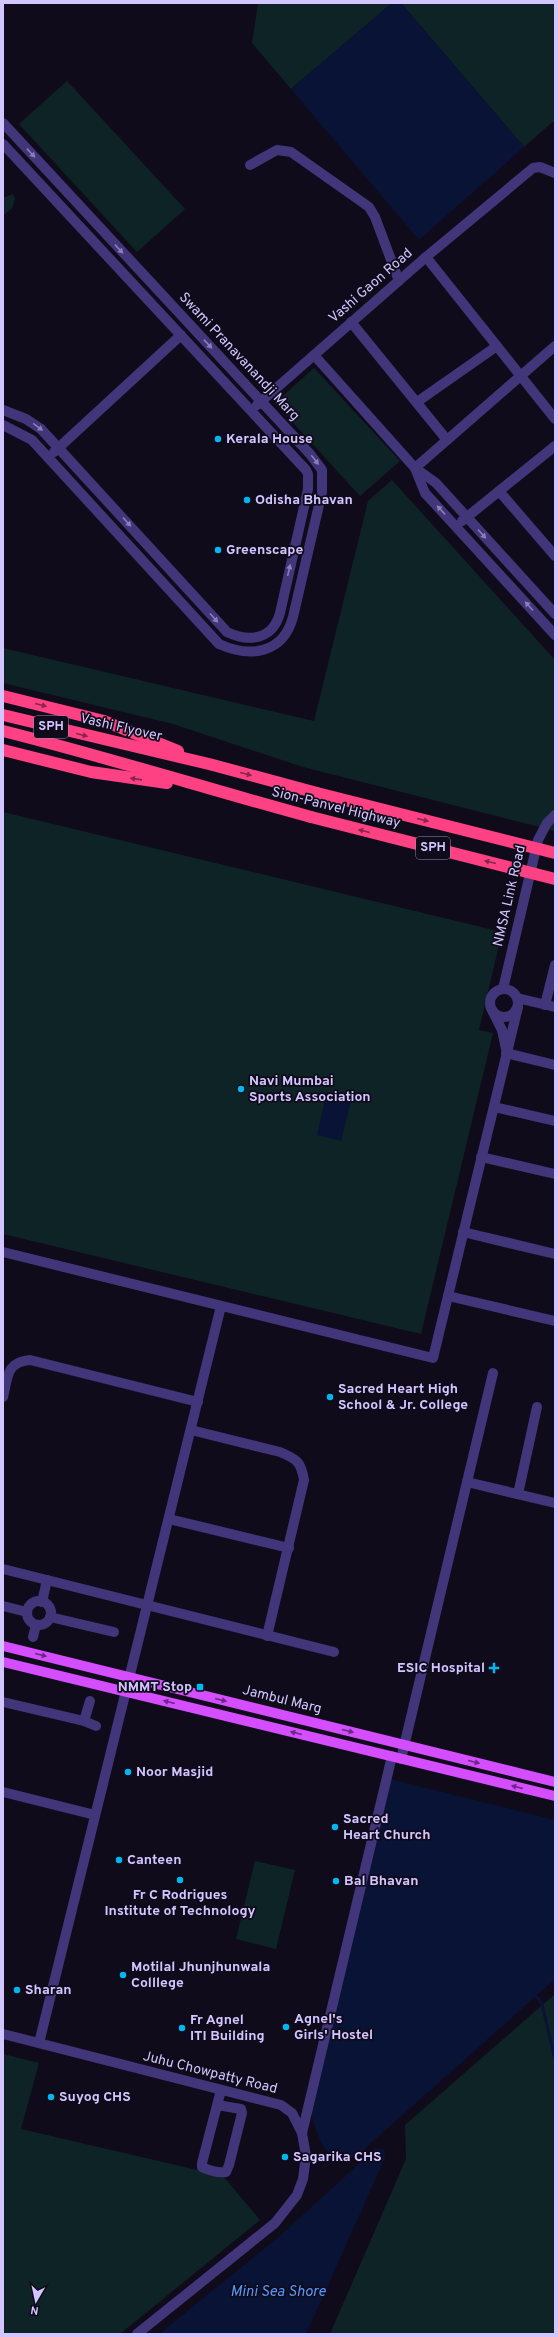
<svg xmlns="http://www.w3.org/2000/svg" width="558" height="2337" font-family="Overpass,sans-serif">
	<rect width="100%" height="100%" fill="#100b1b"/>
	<g fill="#0e2325">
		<path d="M 258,3 L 392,3 L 291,89 L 252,43 Z"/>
		<path d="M 401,3 L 555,3 L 555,120 L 524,147 Z"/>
		<path d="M 67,81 L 185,209 L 137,252 L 19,124 Z"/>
		<path d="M 13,194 L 15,199 L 12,208 L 3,216 L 3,198 Z"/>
		<path d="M 314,368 L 400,461 L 360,496 L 275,403 Z"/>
		<path d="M 392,480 L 555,660 L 555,831 L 303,767 L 173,724 L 3,683 L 3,648 L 314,721 L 368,501 Z"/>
		<path d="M 3,812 L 502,932 L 479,1030 L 493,1033 L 421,1334 L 3,1234 Z"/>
		<path d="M 255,1861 L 295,1870 L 276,1949 L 236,1939 Z"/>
		<path d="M 555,1994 L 555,2334 L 330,2334 L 406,2159 L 405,2125 Z"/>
		<path d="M 3,2054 L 39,2063 L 21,2129 L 223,2176 L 260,2220 L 120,2334 L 3,2334 Z"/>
	</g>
	<g fill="#081336">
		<path d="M 392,3 L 401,3 L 524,147 L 419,240 L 291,89 Z"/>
		<path d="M 327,1092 L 352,1098 L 341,1141 L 317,1135 Z"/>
		<path d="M 390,1779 L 555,1820 L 555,1979 L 361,2152 C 357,2154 351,2158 347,2159 C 322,2163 315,2125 309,2108 Z"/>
		<path d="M 376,2148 L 384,2149 L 385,2158 L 306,2334 L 159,2334 L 281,2235 Z"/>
	</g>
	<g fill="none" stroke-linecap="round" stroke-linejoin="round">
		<path stroke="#081336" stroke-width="3" d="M 536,1996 L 542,2004 L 555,2059"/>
		<g stroke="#42367a" stroke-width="10">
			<path d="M 3,123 L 310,454 L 322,470 L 322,492 L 293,617 C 283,654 250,658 219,644 L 32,440 L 3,425"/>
			<path d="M 3,144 L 306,470 L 308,474 L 308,489 L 280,613 C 273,639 250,643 227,632 L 41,429 L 26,419 L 3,410"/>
			<path d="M 250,165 L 277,150 L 291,152 L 369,207 L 375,217 L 399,281"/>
			<path d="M 426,257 L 533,168 L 540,167 L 555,173"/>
			<path d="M 351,322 L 447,440"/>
			<path d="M 314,355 L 415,468 L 436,483 L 555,614"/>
			<path d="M 417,402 L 497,346"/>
			<path d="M 257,405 L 426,257 L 555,419"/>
			<path d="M 54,452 L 181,335"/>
			<path d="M 415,468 L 425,493 L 555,635"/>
			<path d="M 415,468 L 555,346"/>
			<path d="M 499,491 L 555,556"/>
			<path d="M 462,521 L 555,446"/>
			<path d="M 503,989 L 538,840 L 547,823 L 555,815"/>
			<circle cx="504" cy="1003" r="14"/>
			<path d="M 517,998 L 555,1007"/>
			<path d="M 545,1005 L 555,965"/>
			<path d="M 493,1012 L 502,1030 L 506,1049"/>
			<path d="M 506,1053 L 555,1065"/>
			<path d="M 494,1107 L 555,1121"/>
			<path d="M 481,1157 L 555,1174"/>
			<path d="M 463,1232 L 555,1254"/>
			<path d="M 3,1252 L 433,1358 L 518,1007"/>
			<path d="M 448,1296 L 555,1321"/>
			<path d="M 3,1397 C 8,1377 6,1362 30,1360 L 198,1402"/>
			<path d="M 191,1430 L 280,1452 C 297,1459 301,1462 304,1480 L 267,1636"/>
			<path d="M 467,1482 L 555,1503"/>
			<path d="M 518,1494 L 537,1407"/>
			<path d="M 169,1519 L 289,1548"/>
			<path d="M 3,1569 L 334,1652"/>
			<circle cx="39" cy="1613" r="12"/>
			<path d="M 42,1602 L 47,1580"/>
			<path d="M 3,1606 L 27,1612"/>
			<path d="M 50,1617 L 114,1632"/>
			<path d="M 33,1637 L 36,1625"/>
			<path d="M 3,1702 L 84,1721 L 96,1726"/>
			<path d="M 84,1721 L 90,1701"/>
			<path d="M 401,1759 L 493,1373"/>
			<path d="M 3,1792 L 95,1815"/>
			<path d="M 3,2034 L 281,2105 L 292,2113 L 302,2133 L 306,2156 L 303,2179 L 297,2195 L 275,2223 L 137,2334"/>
			<path d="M 39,2043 L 221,1306"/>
			<path d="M 217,2105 L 241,2109 L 242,2113 L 229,2165 L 226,2172 C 218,2173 210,2171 202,2167 L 202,2163 L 221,2090"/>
			<path d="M 302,2133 L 392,1756"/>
		</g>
		<g stroke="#d44dfe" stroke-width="10">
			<path d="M 3,1646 L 555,1782"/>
			<path d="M 3,1662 L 555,1796"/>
		</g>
		<g stroke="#fe4182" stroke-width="12">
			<path d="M 3,696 L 104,721 L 178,751"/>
			<path d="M 3,715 L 209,764 L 317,793"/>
			<path d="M 3,731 C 107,757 208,789 311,817"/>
			<path d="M 3,750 L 91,772 L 167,783"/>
		</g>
		<g stroke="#fe4182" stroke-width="12">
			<path d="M 317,793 L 555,853"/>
			<path d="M 311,817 L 555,879"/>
		</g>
	</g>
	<defs><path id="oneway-solid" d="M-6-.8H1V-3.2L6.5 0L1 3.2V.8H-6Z"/></defs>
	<g fill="#8a7ebc">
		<use href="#oneway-solid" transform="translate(31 153) rotate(47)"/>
		<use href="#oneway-solid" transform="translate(119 249) rotate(47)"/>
		<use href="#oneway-solid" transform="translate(208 344) rotate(47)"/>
		<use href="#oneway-solid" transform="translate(38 427) rotate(36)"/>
		<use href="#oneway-solid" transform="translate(315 460) rotate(52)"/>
		<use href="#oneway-solid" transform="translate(441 510) rotate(-133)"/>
		<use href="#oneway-solid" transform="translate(127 522) rotate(48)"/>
		<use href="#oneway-solid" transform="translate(482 534) rotate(48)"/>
		<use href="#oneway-solid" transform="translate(289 570) rotate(-77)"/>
		<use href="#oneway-solid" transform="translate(529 606) rotate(-132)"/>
		<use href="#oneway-solid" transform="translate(214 618) rotate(48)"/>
	</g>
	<g fill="#87264e">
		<use href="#oneway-solid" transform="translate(41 705) rotate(14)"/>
		<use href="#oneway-solid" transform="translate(82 735) rotate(14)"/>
		<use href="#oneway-solid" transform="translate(246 774) rotate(15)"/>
		<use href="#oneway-solid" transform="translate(136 779) rotate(-172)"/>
		<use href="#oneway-solid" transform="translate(423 820) rotate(14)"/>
		<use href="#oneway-solid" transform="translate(364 831) rotate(-166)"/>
		<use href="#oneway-solid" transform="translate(490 862) rotate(-166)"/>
	</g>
	<g fill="#682981">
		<use href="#oneway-solid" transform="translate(41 1655) rotate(14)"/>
		<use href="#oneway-solid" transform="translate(221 1700) rotate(14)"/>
		<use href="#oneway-solid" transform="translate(169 1702) rotate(-166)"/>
		<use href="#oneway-solid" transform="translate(348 1731) rotate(14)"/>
		<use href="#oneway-solid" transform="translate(296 1733) rotate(-166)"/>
		<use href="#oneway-solid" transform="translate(474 1762) rotate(14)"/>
		<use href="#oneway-solid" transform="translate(517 1787) rotate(-166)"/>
	</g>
	<g fill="#02b7ee" stroke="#100b1b" stroke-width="1.5">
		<circle cx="218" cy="439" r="4"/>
		<circle cx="247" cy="500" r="4"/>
		<circle cx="218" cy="550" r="4"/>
		<circle cx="241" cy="1089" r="4"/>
		<circle cx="330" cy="1397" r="4"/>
		<path d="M492 1662h4v4h4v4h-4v4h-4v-4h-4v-4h4z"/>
		<rect x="196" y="1683" width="8" height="8" rx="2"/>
		<circle cx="128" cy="1772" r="4"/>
		<circle cx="335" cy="1827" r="4"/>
		<circle cx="119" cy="1860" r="4"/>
		<circle cx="180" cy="1880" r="4"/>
		<circle cx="336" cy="1881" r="4"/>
		<circle cx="123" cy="1975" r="4"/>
		<circle cx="17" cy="1990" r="4"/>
		<circle cx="286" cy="2027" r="4"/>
		<circle cx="182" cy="2028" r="4"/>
		<circle cx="51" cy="2097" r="4"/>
		<circle cx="285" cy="2157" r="4"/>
	</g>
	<g text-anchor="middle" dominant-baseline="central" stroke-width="3.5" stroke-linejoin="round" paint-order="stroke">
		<g fill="#100b1b" stroke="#988dbb" stroke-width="1">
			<rect x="34" y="716" width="34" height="22" rx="3"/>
			<rect x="416" y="837" width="34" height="22" rx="3"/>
		</g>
		<g font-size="13" font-weight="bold" fill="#d3c5ff">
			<text x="51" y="727">SPH</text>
			<text x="433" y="848">SPH</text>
		</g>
		<g font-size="14" fill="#d3c5ff" stroke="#100b1b">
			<text transform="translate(371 286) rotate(-41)">Vashi Gaon Road</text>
			<text transform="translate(239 357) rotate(47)">Swami Pranavanandji Marg</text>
			<text transform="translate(121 728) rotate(13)">Vashi Flyover</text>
			<text transform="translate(336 808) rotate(14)">Sion-Panvel Highway</text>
			<text transform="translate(510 896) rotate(-77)">NMSA Link Road</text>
			<text transform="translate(282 1700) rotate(14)">Jambul Marg</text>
			<text transform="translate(210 2073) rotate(14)">Juhu Chowpatty Road</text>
		</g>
		<g font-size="14" font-weight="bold" fill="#d3c5ff" stroke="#100b1b" text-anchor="start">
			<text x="226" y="439">Kerala House</text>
			<text x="255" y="500">Odisha Bhavan</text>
			<text x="226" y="550">Greenscape</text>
			<text x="249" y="1081">Navi Mumbai<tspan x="249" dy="16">Sports Association</tspan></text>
			<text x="338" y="1389">Sacred Heart High<tspan x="338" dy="16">School &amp; Jr. College</tspan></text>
			<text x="485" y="1668" text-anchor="end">ESIC Hospital</text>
			<text x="192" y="1687" text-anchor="end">NMMT Stop</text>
			<text x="136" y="1772">Noor Masjid</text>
			<text x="343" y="1819">Sacred<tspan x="343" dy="16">Heart Church</tspan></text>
			<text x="127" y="1860">Canteen</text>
			<text x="344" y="1881">Bal Bhavan</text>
			<text x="180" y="1895" text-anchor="middle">Fr C Rodrigues<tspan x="180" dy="16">Institute of Technology</tspan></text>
			<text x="131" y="1967">Motilal Jhunjhunwala<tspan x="131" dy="16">Colllege</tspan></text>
			<text x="25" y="1990">Sharan</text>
			<text x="294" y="2019">Agnel's<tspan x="294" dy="16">Girls' Hostel</tspan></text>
			<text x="190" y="2020">Fr Agnel<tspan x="190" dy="16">ITI Building</tspan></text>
			<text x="59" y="2097">Suyog CHS</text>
			<text x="293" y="2157">Sagarika CHS</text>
		</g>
		<g font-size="15" font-style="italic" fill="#5498fe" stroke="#100b1b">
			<text x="278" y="2292">Mini Sea Shore</text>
		</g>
	</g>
	<rect width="558" height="2337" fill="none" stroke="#d3c5ff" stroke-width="8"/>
	<g transform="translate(36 2301) rotate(189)" stroke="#100b1b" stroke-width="3" paint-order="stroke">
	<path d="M0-3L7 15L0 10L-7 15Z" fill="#d3c5ff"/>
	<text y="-6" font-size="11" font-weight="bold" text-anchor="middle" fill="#d3c5ff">N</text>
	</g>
</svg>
